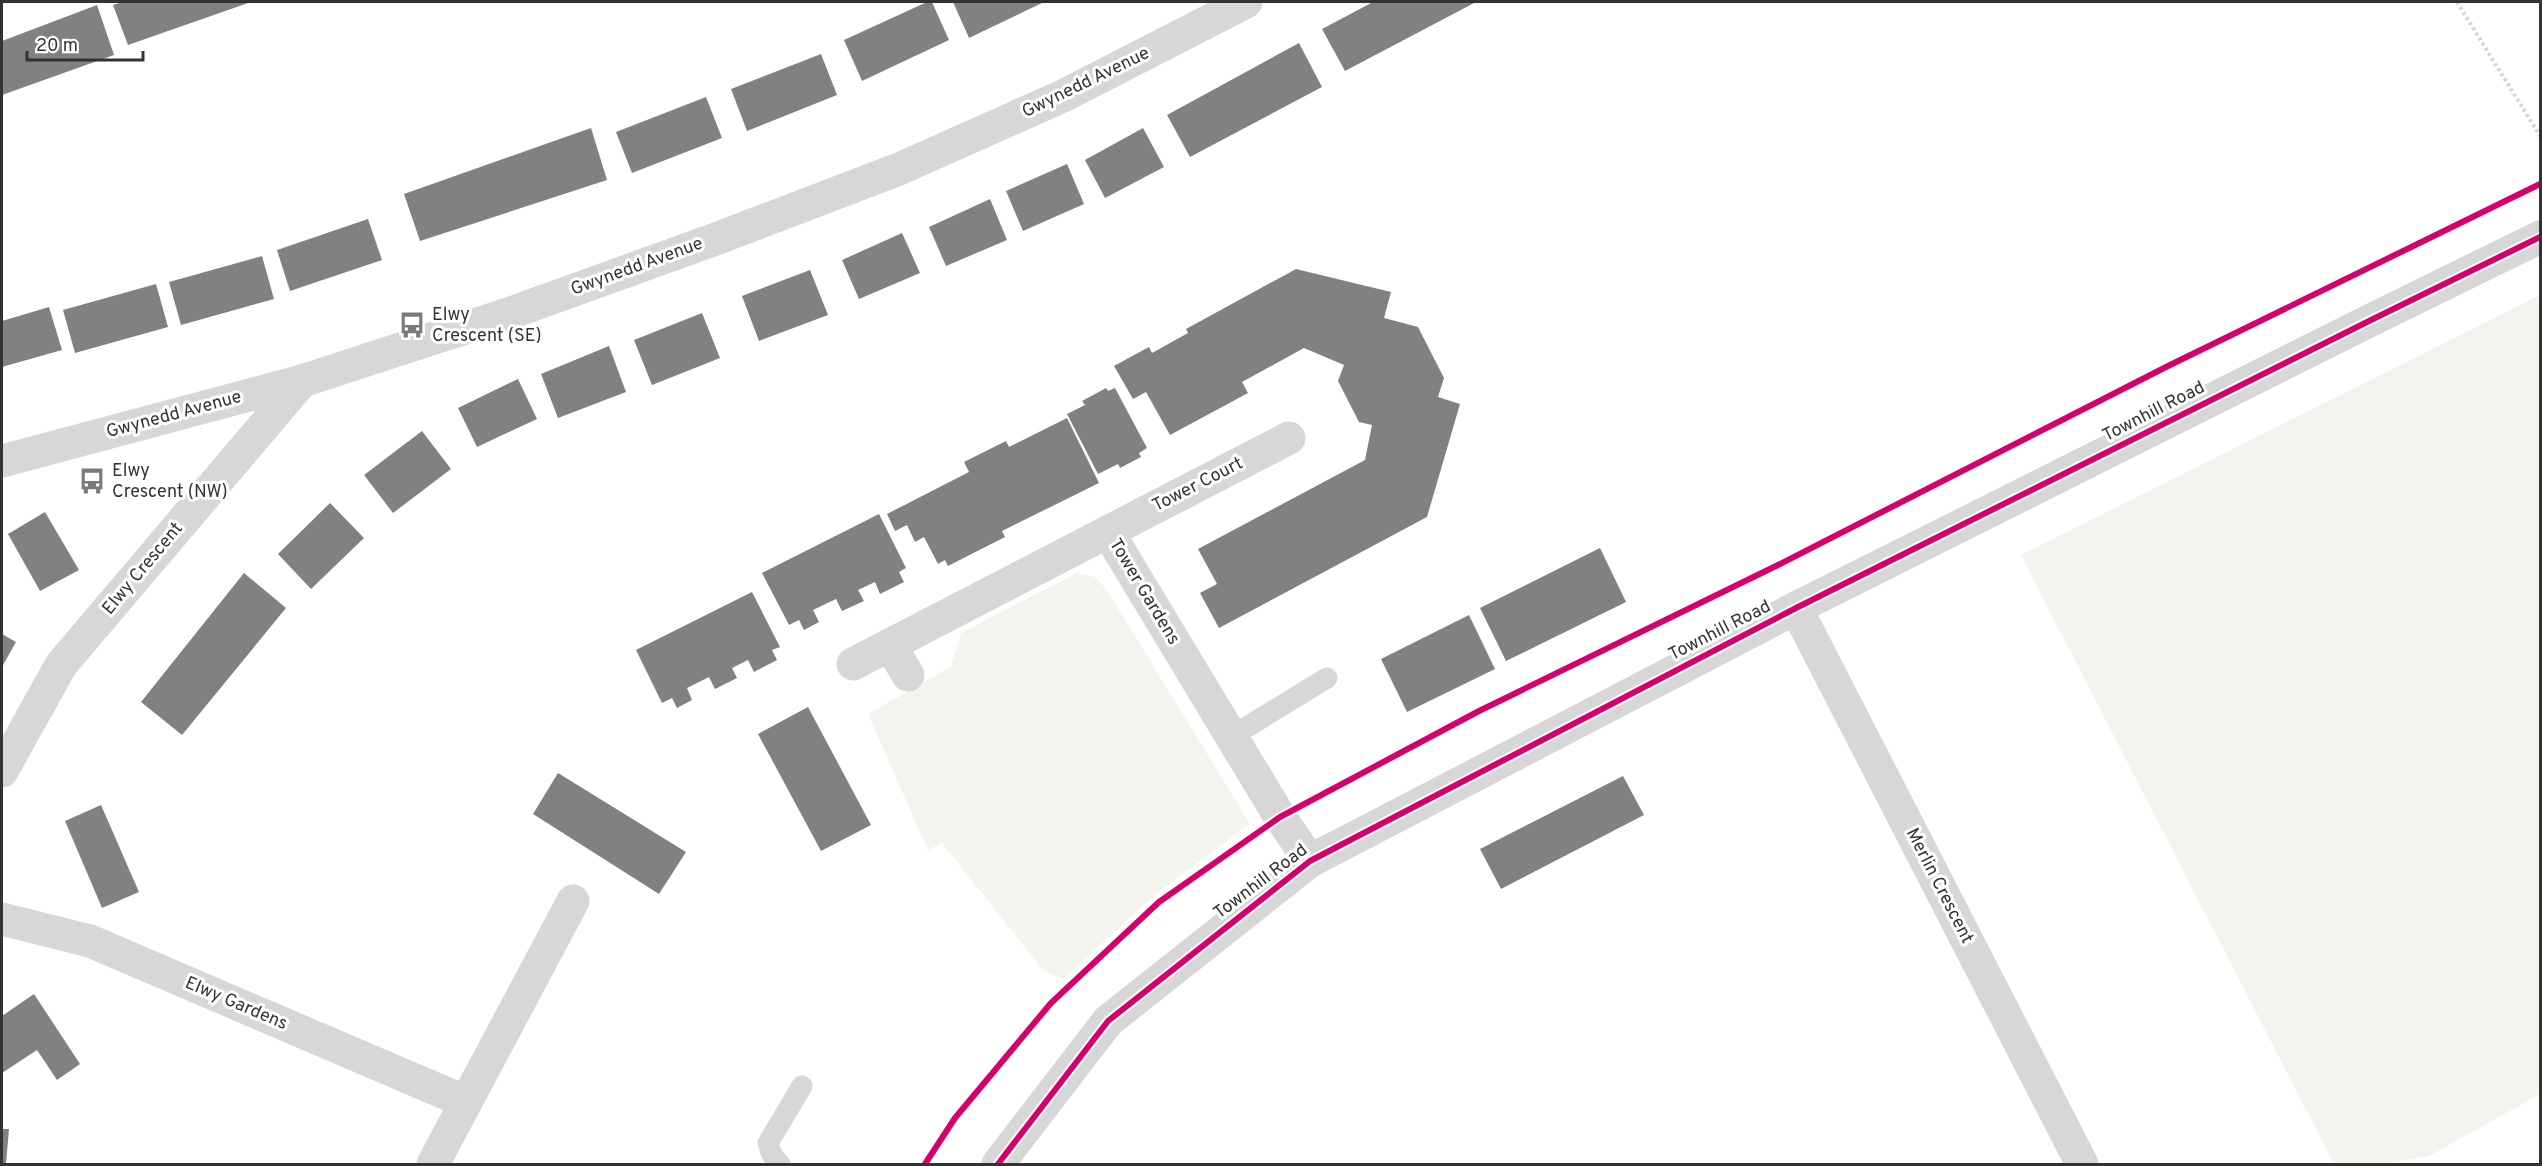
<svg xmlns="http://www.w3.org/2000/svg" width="2542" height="1166" font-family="Overpass,sans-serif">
	<rect width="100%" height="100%" fill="#fff"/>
	<g fill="#f1f5ed">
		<path d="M 2540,295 L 2540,1094 L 2429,1156 L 2379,1164 L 2334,1164 L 2021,555 Z"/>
		<path d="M 1077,573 L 1095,577 L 1106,589 L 1250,824 L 1155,895 L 1063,979 L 1044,971 L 942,843 L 928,850 L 868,714 L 951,667 L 961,633 Z"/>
	</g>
	<g fill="#818181">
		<path d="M 122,2 L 251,2 L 128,45 L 113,5 Z"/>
		<path d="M 927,2 L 932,2 L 949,40 L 862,81 L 844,40 Z"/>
		<path d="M 953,2 L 1044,2 L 969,38 Z"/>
		<path d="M 1373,2 L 1476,2 L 1345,71 L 1322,29 Z"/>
		<path d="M 97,5 L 114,55 L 2,95 L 2,41 Z"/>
		<path d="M 1299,43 L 1322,87 L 1190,157 L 1167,115 Z"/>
		<path d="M 821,54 L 837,95 L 747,131 L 731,89 Z"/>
		<path d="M 706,97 L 722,138 L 632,173 L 616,132 Z"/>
		<path d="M 591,128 L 607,180 L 420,241 L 404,194 Z"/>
		<path d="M 1143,128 L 1164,167 L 1105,198 L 1085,160 Z"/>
		<path d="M 1067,164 L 1084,204 L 1023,231 L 1006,191 Z"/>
		<path d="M 990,199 L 1007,240 L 946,266 L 929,227 Z"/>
		<path d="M 368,219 L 382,260 L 290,291 L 277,250 Z"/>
		<path d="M 902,233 L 920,273 L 859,299 L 842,260 Z"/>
		<path d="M 262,256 L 274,299 L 181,325 L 169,282 Z"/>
		<path d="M 1296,269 L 1391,292 L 1384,318 L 1418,327 L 1444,378 L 1438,397 L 1460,404 L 1427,517 L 1219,628 L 1200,593 L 1217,584 L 1198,549 L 1365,460 L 1372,425 L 1359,422 L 1338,381 L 1344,365 L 1304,348 L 1242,382 L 1248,393 L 1170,435 L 1146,392 L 1133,399 L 1114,366 L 1149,347 L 1152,353 L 1188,333 L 1186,329 Z"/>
		<path d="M 810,270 L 828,315 L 759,341 L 742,296 Z"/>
		<path d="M 156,284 L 168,327 L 75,353 L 63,310 Z"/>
		<path d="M 49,307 L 62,350 L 2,367 L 2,321 Z"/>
		<path d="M 702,313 L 720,358 L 652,385 L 634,340 Z"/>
		<path d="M 609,346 L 626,392 L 558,418 L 541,374 Z"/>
		<path d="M 518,379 L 537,419 L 477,447 L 458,408 Z"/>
		<path d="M 1106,388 L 1108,391 L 1115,388 L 1147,448 L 1139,453 L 1141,457 L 1120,468 L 1118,464 L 1098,474 L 1067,414 L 1085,405 L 1082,401 Z"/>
		<path d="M 1067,418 L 1099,483 L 1002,531 L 1005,537 L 948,566 L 945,560 L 938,564 L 924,537 L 915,542 L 907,525 L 895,531 L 887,514 L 969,472 L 964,462 L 1006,441 L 1009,447 Z"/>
		<path d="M 422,431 L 451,469 L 393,513 L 364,475 Z"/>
		<path d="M 330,503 L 364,538 L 311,589 L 278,554 Z"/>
		<path d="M 45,512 L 79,570 L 40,591 L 8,534 Z"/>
		<path d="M 879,514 L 906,568 L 899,572 L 904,582 L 880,594 L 875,582 L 858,590 L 864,601 L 842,611 L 836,599 L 813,610 L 819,622 L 804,630 L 799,620 L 789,625 L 762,573 Z"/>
		<path d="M 1600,548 L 1626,602 L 1506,661 L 1480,608 Z"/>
		<path d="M 244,573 L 286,608 L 182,735 L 141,702 Z"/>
		<path d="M 752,592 L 780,647 L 772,650 L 777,660 L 754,672 L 748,660 L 732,668 L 737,678 L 715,689 L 709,677 L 687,688 L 692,700 L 677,708 L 672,698 L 662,703 L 636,650 Z"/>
		<path d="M 1469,615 L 1495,669 L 1407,712 L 1381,659 Z"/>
		<path d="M 2,634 L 16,642 L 2,667 Z"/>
		<path d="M 808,707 L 871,825 L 821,851 L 758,734 Z"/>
		<path d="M 558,773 L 686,852 L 659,894 L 533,814 Z"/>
		<path d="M 1623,776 L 1644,815 L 1501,889 L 1480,849 Z"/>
		<path d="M 101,805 L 139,892 L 102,908 L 65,821 Z"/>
		<path d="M 34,994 L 80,1064 L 57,1080 L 37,1050 L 2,1073 L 2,1016 Z"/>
		<path d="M 2,1129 L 9,1129 L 6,1164 L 2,1164 Z"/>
	</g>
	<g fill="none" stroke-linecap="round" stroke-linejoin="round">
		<path stroke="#d6d6d6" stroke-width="4" stroke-dasharray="3 3" stroke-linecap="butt" d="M 2457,2 L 2540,136"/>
		<g stroke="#d7d7d7" stroke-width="21">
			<path d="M 1232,736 L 1327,678"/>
			<path d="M 780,1164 L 772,1155 L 768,1143 L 802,1086"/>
		</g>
		<g stroke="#d7d7d7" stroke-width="33">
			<path d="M 2,461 L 302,381 L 505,315 L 713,240 L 899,169 L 1063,96 L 1246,2"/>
			<path d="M 1108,532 L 1280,817 L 1310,861"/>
			<path d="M 1796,608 L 2082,1164"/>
			<path d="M 890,645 L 908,675"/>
			<path d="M 853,664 L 1289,438"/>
			<path d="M 2,771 L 61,665 L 302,381"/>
			<path d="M 2,919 L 90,941 L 466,1102"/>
			<path d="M 433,1164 L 573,901"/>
		</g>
		<path stroke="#d7d7d7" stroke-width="33" d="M 998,1164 L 1108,1021 L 1310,861 L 1796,608 L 2369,321 L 2540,237"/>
		<g stroke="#fff" stroke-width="10">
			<g id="cycleway">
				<path d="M 925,1164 L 955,1118 L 1051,1003 L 1159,902 L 1280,817 L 1479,711 L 1778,565 L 2168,366 L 2540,184"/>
				<path d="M 998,1164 L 1108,1021 L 1310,861 L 1796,608 L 2369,321 L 2540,237"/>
			</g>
		</g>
		<use href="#cycleway" stroke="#d6006c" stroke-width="6"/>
	</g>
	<defs>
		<g id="bus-bare" transform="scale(2.07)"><path d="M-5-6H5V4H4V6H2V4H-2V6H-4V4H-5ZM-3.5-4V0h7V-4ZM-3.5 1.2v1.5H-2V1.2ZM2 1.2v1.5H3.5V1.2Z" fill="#7a7a7a" stroke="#fff" stroke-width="2.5" paint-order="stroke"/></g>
	</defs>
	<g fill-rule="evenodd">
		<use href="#bus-bare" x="412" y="325"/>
		<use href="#bus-bare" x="92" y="481"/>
	</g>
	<g text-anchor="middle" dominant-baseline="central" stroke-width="6" stroke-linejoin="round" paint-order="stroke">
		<g font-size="18" fill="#333" stroke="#fff">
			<text transform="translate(1086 83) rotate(-26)">Gwynedd Avenue</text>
			<text transform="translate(637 267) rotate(-20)">Gwynedd Avenue</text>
			<text transform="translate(2154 412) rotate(-27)">Townhill Road</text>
			<text transform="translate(174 415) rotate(-15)">Gwynedd Avenue</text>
			<text transform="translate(1198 485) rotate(-27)">Tower Court</text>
			<text transform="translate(143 569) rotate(-50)">Elwy Crescent</text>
			<text transform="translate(1144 592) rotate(59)">Tower Gardens</text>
			<text transform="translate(1720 631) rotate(-27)">Townhill Road</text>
			<text transform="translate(1261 882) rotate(-37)">Townhill Road</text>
			<text transform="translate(1939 886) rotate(63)">Merlin Crescent</text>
			<text transform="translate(236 1004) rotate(23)">Elwy Gardens</text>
		</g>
		<g font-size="18" fill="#333" stroke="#fff" text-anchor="start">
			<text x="432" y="315">Elwy<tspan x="432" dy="21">Crescent (SE)</tspan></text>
			<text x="112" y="471">Elwy<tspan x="112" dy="21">Crescent (NW)</tspan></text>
		</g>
	</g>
	<rect width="2542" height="1166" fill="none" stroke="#333333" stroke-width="6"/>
	<path d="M27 51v9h116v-9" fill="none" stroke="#333333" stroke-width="3"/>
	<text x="36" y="51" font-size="18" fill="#333333" stroke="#ffffff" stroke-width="4.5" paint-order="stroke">20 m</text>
</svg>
